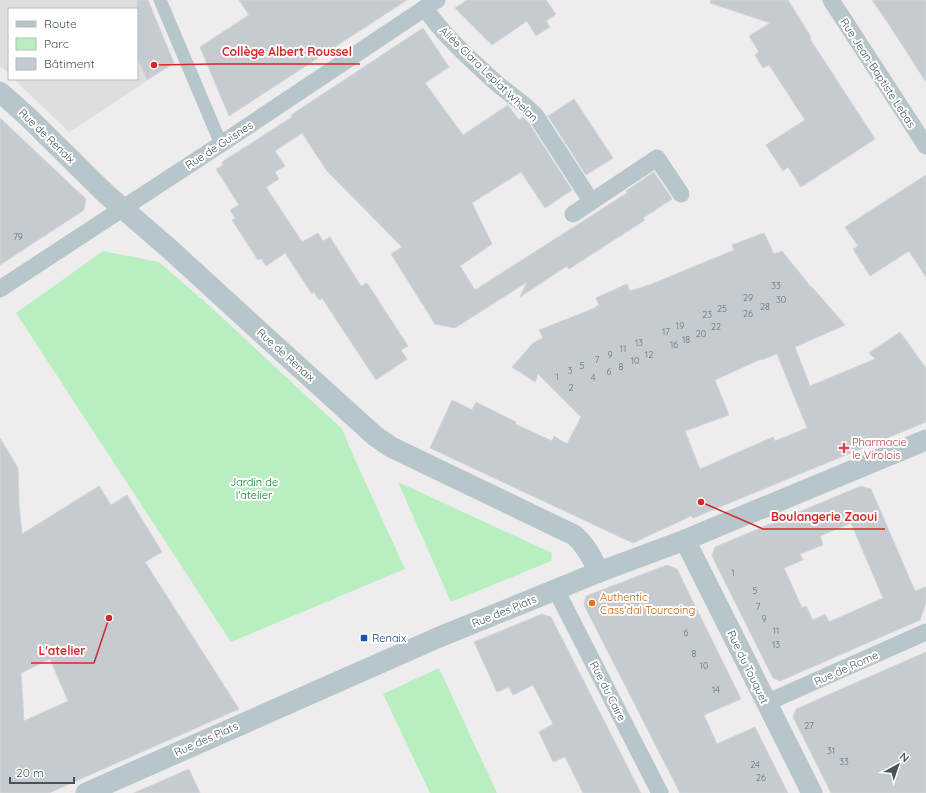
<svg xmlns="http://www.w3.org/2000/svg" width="926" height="793" font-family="Quicksand,sans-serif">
	<rect width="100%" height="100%" fill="#efeced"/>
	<path fill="#e0dddf" d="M 0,0 L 148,0 L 174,63 L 69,132 L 14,79 L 137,79 L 137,9 L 9,9 L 9,74 L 4,69 L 0,67 Z"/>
	<g fill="#b8efc0">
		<path d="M 103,251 L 159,262 L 214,310 L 342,429 L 352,453 L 405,569 L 231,642 L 16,313 Z"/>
		<path d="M 398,482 L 552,553 L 551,561 L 451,602 Z"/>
		<path d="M 439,668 L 497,793 L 430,793 L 383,694 Z"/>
	</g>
	<g fill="#c6cbd0" stroke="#d0d5d9" fill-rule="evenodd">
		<path d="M 137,0 L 148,0 L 174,63 L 147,80 L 137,57 Z"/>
		<path d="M 239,0 L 407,0 L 229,116 L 200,47 L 249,15 Z"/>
		<path d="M 467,0 L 546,0 L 556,14 L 546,21 L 550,27 L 536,36 L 527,21 L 492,45 L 455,8 Z"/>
		<path d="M 711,0 L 788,0 L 811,37 L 810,39 L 875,139 L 801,187 L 788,167 L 783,171 L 766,145 L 805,120 L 769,65 L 763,68 L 755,55 L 759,52 L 749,36 L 770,23 L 710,3 Z"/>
		<path d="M 872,0 L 926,0 L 926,82 L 888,23 Z"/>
		<path d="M 423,28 L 449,67 L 425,83 L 463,135 L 508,105 L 519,120 L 523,117 L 528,122 L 572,190 L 545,208 L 521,172 L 472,203 L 492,244 L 460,266 L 475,290 L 627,193 L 626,191 L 654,172 L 672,199 L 643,218 L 645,220 L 569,269 L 567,266 L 520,297 L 527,282 L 455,328 L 435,324 L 391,254 L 402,247 L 327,171 L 302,133 L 275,151 L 285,166 L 275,172 L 279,179 L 266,187 L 302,242 L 318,233 L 323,241 L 330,237 L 361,286 L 367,283 L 408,346 L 401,350 L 407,359 L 376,380 L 322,298 L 319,300 L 314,292 L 312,294 L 285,253 L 266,266 L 261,258 L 258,260 L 232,220 L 235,218 L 230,210 L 239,205 L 216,169 L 223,165 L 222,162 L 292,117 L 291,115 Z"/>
		<path d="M 574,99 L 613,158 L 586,175 L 548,116 Z"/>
		<path d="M 0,118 L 86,199 L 84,210 L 0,265 Z"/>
		<path d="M 926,175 L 926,277 L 909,251 L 870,276 L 853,249 L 858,246 L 845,227 Z"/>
		<path d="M 764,233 L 774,254 L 782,251 L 811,287 L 812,287 L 845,325 L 795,347 L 810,386 L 875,359 L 869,353 L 900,332 L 926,368 L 926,422 L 693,518 L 691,516 L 633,543 L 430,448 L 452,400 L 472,410 L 476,402 L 516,422 L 515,424 L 552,441 L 554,436 L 567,444 L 581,417 L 538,374 L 535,382 L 512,367 L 533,343 L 543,338 L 539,330 L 595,308 L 595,307 L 599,305 L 596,298 L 627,284 L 630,291 L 652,284 L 734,250 L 732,245 ZM 777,354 L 807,428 L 775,441 L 773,437 L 700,469 L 685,431 L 729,415 L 715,380 L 761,359 L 761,360 Z"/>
		<path d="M 0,438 L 18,468 L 19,504 L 22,534 L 99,486 L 111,505 L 127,495 L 162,552 L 145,562 L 239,709 L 49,793 L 0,793 ZM 50,659 L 68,701 L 24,721 L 21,673 Z"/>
		<path d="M 861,486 L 871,489 L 915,591 L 926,587 L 926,603 L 920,620 L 780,681 L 773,678 L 712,556 L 715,547 ZM 851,523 L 883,598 L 829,622 L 825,614 L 813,620 L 806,606 L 802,608 L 784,568 L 803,560 L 800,554 L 823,545 L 820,536 Z"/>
		<path d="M 667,565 L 677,569 L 741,699 L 704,715 L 717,744 L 755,727 L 788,793 L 680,793 L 584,605 L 586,596 Z"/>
		<path d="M 542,614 L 551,617 L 641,793 L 583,793 L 565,757 L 553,762 L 539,732 L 553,724 L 533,685 L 513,695 L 509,687 L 497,692 L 474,642 Z"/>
		<path d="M 926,652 L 926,793 L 831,793 L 793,717 L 796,709 Z"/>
		<path d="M 189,769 L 200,793 L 134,793 Z"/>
	</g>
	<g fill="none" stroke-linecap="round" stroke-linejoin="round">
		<path stroke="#b7c6ca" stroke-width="13" d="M 160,0 L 221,144"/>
		<g stroke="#b7c6ca" stroke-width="17">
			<path d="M 831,0 L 926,146"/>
			<path d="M 425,8 C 443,35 469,58 493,80 C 507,93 523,102 536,116 L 591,201"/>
			<path d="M 573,214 L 657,158 L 681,194"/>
			<path d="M 0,289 L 221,144 L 437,0"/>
			<path d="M 556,590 L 660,793"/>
			<path d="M 766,703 L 926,632"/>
		</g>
		<g stroke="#b7c6ca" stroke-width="21">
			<path d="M 0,92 L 29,118 L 105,193 L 173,252 L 268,339 L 375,436 L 391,447 L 574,535 C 586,545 592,558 599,572"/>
			<path d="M 685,540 L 812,793"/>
			<path d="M 86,793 L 437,638 L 599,572 L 685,540 L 926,440"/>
		</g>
	</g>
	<path fill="#e0444e" stroke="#fff" stroke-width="1.5" d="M842 442h4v4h4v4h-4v4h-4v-4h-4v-4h4z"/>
	<circle fill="#e8710a" stroke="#fff" stroke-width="1.5" cx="592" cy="603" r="4"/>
	<rect fill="#1a4fb4" stroke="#fff" stroke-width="1.5" x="360" y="634" width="8" height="8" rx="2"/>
	<g text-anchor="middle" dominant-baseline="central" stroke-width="4" stroke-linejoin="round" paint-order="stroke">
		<g font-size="9" fill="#647278">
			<text x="18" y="236">79</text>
			<text x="776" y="285">33</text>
			<text x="748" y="297">29</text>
			<text x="781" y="299">30</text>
			<text x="765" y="306">28</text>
			<text x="722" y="308">25</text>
			<text x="748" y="313">26</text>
			<text x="707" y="314">23</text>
			<text x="680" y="325">19</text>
			<text x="716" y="326">22</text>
			<text x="666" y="331">17</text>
			<text x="701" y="333">20</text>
			<text x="686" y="339">18</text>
			<text x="639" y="342">13</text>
			<text x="674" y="344">16</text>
			<text x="623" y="348">11</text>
			<text x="610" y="354">9</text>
			<text x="649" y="354">12</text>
			<text x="597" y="359">7</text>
			<text x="635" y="360">10</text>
			<text x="582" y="365">5</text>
			<text x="621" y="366">8</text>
			<text x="570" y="370">3</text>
			<text x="609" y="371">6</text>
			<text x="557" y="376">1</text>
			<text x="593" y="377">4</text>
			<text x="571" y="387">2</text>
			<text x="733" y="572">1</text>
			<text x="755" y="590">5</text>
			<text x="758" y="606">7</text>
			<text x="764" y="618">9</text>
			<text x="776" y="630">11</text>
			<text x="686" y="632">6</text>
			<text x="776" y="644">13</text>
			<text x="694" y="653">8</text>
			<text x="704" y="665">10</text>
			<text x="716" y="689">14</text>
			<text x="809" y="725">27</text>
			<text x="831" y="750">31</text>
			<text x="844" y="761">33</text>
			<text x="755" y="764">24</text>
			<text x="761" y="777">26</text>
		</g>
		<g font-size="11" fill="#44555a" stroke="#fff">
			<text transform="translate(878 73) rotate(57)">Rue Jean-Baptiste Lebas</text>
			<text transform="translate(489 74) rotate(44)">Allée Clara Leplat Whelan</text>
			<text transform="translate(47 136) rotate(44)">Rue de Renaix</text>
			<text transform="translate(219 145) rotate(-33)">Rue de Guisnes</text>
			<text transform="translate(286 355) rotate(42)">Rue de Renaix</text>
			<text transform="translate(504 611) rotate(-22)">Rue des Piats</text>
			<text transform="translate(748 667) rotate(64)">Rue du Touquet</text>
			<text transform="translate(846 668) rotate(-24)">Rue de Rome</text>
			<text transform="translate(608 691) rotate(63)">Rue du Caire</text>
			<text transform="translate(206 739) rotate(-24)">Rue des Piats</text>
		</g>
		<g font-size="11" fill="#be3a42" stroke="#fff" text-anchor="start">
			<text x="852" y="442">Pharmacie<tspan x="852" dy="13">le Virolois</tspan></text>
		</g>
		<g font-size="11" fill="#147d2f" stroke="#fff">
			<text x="254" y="482">Jardin de<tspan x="254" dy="13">l'atelier</tspan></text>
		</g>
		<g font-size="11" fill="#c56008" stroke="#fff" text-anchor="start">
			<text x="600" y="597">Authentic<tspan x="600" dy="13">Cass'dal Tourcoing</tspan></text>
		</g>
		<g font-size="11" fill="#164399" stroke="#fff" text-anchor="start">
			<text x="372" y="638">Renaix</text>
		</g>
	</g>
	<path fill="none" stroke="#d62828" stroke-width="1.5" d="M154 65L214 64H360M701 502L763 529H885M109 618L94 663H31"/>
	<g fill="#d62828" stroke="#fff" stroke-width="1.5">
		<circle cx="154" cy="65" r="4"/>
		<circle cx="701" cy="502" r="4"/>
		<circle cx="109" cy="618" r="4"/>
	</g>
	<g font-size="12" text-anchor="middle" font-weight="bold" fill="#d62828" stroke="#fff" stroke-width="4" stroke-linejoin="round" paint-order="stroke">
		<text x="287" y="56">Collège Albert Roussel</text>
		<text x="824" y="521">Boulangerie Zaoui</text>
		<text x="62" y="655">L'atelier</text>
	</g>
	<rect x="8" y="8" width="130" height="72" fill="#ffffff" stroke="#b4bbbd"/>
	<rect x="16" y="21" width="20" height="6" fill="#b7c6ca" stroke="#b4bbbd"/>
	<text x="44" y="28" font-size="12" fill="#44555a">Route</text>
	<rect x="16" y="38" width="20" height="12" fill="#b8efc0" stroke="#b4bbbd"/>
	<text x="44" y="48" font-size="12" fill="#44555a">Parc</text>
	<rect x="16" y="58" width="20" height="12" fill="#c6cbd0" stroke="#b4bbbd"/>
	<text x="44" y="68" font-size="12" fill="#44555a">Bâtiment</text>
	<g transform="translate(898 765) rotate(40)" stroke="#ffffff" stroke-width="3" paint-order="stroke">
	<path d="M0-3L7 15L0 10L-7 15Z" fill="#44555a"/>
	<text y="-6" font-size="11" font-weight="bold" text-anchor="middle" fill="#44555a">N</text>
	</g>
	<path d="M10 777v6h64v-6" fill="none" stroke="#44555a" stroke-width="2"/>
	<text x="16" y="777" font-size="12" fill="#44555a" stroke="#ffffff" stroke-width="3" paint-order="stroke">20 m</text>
</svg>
